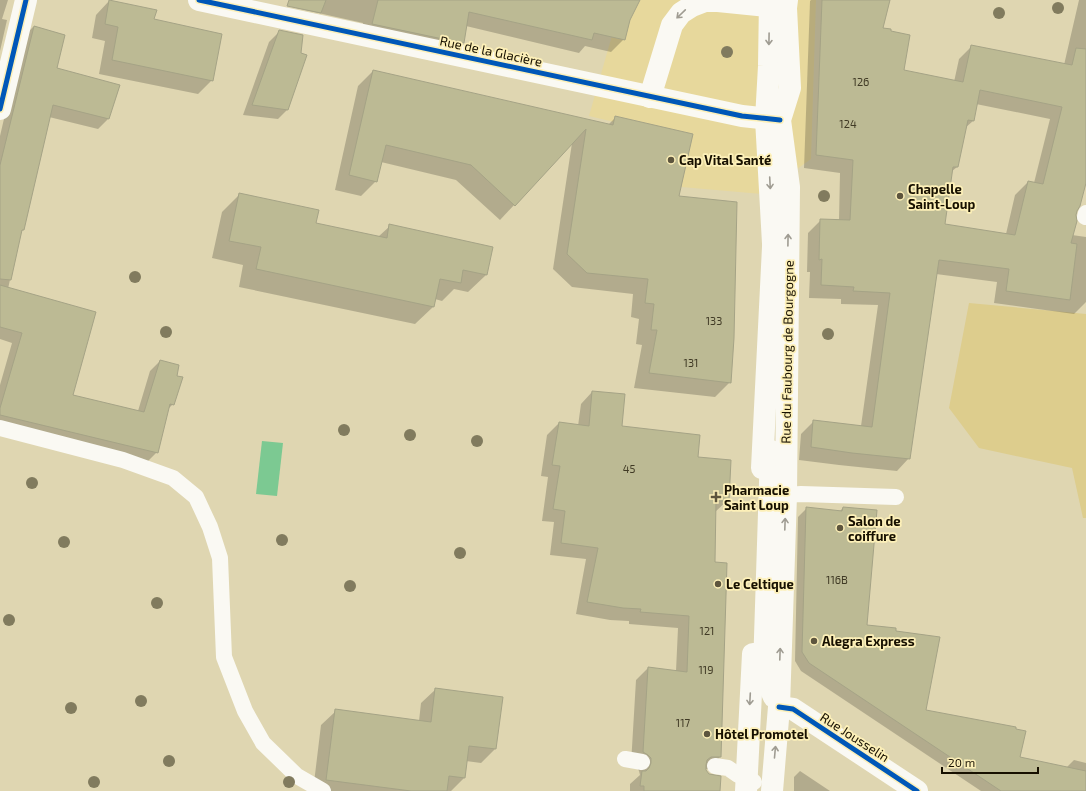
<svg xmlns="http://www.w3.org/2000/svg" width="1086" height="791" font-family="'Exo 2',sans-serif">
	<rect width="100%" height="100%" fill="#dfd6b1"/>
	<path fill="#e7d89c" d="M 626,0 L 816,0 L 811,159 L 762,194 L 670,186 L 677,137 L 589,116 L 619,11 Z"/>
	<path fill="#ddcd8d" d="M 969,303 L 1086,314 L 1086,518 L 1083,518 L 1072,468 L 979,448 L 949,408 Z"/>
	<path fill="#7cc992" d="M 262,441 L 283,443 L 277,496 L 256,494 Z"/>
	<g fill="#0003" fill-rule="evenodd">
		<path d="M 0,0 L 8,0 L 2,19 L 7,20 L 0,51 Z"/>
		<path d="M 298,0 L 639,0 L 629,20 L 624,39 L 611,52 L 585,46 L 579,53 L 466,26 L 463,42 L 451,55 L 360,36 L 363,23 L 296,8 Z"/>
		<path d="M 811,0 L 889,0 L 882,29 L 903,71 L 954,82 L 959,59 L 972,46 L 1064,65 L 1079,0 L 1086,0 L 1086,179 L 1076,210 L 1072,235 L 1086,237 L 1086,302 L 1074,314 L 994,303 L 997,282 L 936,274 L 909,458 L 897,471 L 839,465 L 799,460 L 801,434 L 814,421 L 861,426 L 878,305 L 841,304 L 841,299 L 809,298 L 810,272 L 807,272 L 808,233 L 821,220 L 839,221 L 840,173 L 804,168 L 810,1 ZM 976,104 L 1050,119 L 1034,183 L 1028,182 L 1015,195 L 1006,234 L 944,225 L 951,172 L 957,167 L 965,128 L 973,121 Z"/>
		<path d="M 109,1 L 153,20 L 212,80 L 198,94 L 99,74 L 105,41 L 92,38 L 96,15 Z"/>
		<path d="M 33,27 L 64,35 L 55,69 L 119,86 L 108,119 L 98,129 L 49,117 L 23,230 L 20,232 L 8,289 L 72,396 L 138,411 L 150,371 L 160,361 L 173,404 L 167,410 L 157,452 L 147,462 L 0,427 L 0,385 L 12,343 L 0,339 L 0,136 L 23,37 Z"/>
		<path d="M 279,32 L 288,109 L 278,119 L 243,115 L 269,42 Z"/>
		<path d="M 373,71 L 608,125 L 616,117 L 678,197 L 730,382 L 715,397 L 634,388 L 642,345 L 636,344 L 639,319 L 631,317 L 633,294 L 572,287 L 553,269 L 572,143 L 500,220 L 456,180 L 381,162 L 376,181 L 361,196 L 335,190 L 358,86 Z"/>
		<path d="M 240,194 L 315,224 L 378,237 L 390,226 L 486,275 L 468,292 L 454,289 L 442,301 L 435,299 L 433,307 L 415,324 L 239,287 L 243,265 L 212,258 L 222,212 Z"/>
		<path d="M 592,392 L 620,427 L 697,458 L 728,500 L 715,512 L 714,562 L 720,757 L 708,769 L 704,769 L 719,791 L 630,791 L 630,784 L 640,775 L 639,771 L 637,767 L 631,764 L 636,680 L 648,668 L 676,671 L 678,628 L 629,624 L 629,621 L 610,620 L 576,614 L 586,559 L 550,555 L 554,522 L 542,521 L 548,477 L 541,476 L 547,435 L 559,423 L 578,426 L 581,404 Z"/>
		<path d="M 843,508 L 866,626 L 925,710 L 1019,758 L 1035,791 L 981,791 L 801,671 L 795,661 L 798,517 L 806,509 L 839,512 Z"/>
		<path d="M 436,689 L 495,749 L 481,763 L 466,761 L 464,778 L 451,791 L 313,791 L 321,725 L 336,711 L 419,721 L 421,703 Z"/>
		<path d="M 1074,760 L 1086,763 L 1086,791 L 1051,791 L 1066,768 Z"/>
		<path d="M 800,771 L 830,791 L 794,791 L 794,777 Z"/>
	</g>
	<g fill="#bcba94" stroke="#a5a386" fill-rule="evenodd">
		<path d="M 109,0 L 157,10 L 154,19 L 222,34 L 213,81 L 112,60 L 118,27 L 105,24 Z"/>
		<path d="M 289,0 L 326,0 L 321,13 L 287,6 Z"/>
		<path d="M 378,0 L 640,0 L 630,20 L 625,40 L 594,33 L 592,40 L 469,12 L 464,43 L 457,42 L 372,24 Z"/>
		<path d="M 822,0 L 890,0 L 883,28 L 891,29 L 891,31 L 910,35 L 904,70 L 963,82 L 971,45 L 1072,65 L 1076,48 L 1086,49 L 1086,183 L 1080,206 L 1077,211 L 1076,215 L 1077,221 L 1071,243 L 1077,244 L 1070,300 L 1006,291 L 1009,269 L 939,260 L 910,459 L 852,453 L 811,447 L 813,420 L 872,427 L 890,293 L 853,291 L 854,287 L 821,285 L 822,259 L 819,260 L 820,219 L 850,220 L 853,160 L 816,155 ZM 980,90 L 1062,107 L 1043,184 L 1028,181 L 1015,235 L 945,224 L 953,167 L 958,167 L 968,120 L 974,121 Z"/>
		<path d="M 34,26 L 65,35 L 57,68 L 120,85 L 109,119 L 53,105 L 24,230 L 22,230 L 11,280 L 0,279 L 0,165 Z"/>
		<path d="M 279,30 L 303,35 L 301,53 L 307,55 L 288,110 L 252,105 Z"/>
		<path d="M 373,70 L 613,125 L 615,116 L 693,134 L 679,196 L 737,202 L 734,338 L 731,383 L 649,373 L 657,330 L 651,330 L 654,304 L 645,303 L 648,279 L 587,273 L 567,254 L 586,129 L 515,206 L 471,165 L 386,145 L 377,182 L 349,175 Z"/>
		<path d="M 239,193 L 319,210 L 316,223 L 387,238 L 389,224 L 493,247 L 487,275 L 463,270 L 461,283 L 440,279 L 434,307 L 256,269 L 261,247 L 229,241 Z"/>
		<path d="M 0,285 L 96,312 L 73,395 L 144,412 L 160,360 L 179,365 L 177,376 L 183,377 L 174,405 L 170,404 L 158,453 L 0,415 L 0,408 L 22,333 L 0,327 Z"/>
		<path d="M 592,391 L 625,394 L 622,426 L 700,435 L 698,457 L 731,460 L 729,501 L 716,501 L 715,562 L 727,563 L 721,757 L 711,757 L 707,760 L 706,765 L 706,770 L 709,774 L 721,776 L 720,791 L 644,791 L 644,786 L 640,786 L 642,771 L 646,771 L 649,768 L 651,763 L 651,758 L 648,755 L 643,752 L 648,667 L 687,672 L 689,616 L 640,612 L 641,609 L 623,608 L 587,602 L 598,548 L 561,543 L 565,511 L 553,509 L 560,466 L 552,465 L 559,422 L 589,426 Z"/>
		<path d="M 806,507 L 842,511 L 843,507 L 877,510 L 867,625 L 896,628 L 896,631 L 940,637 L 926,710 L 1016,727 L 1016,729 L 1026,731 L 1020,757 L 1086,771 L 1086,791 L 1001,791 L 809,663 L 802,652 Z"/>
		<path d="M 435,688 L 503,697 L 496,749 L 469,746 L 465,778 L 449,776 L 447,791 L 411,791 L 326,780 L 335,709 L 431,722 Z"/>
	</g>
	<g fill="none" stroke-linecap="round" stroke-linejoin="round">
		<g stroke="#faf9f3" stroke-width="16">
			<path d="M 1085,217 L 1086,213"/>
			<path d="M 0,428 L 123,460 L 173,478 L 196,497 L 210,527 L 220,558 L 224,657 L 245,711 L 263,743 L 297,776 L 323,791"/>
			<path d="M 786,495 L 801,494 L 896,497"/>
			<path d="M 625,759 L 642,762"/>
			<path d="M 715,766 L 728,768 L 738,775 L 746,775 L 754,782"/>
		</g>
		<g stroke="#faf9f3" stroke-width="22">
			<path d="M 199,0 L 742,116 L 780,120"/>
			<path d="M 650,97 L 672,25 L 681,13 L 692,6 L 705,1 L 718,1 L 786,8"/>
		</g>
		<g stroke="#faf9f3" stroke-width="22">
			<path d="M 0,109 L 26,0"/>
			<path d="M 779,707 L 793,709 L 917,791"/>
		</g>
		<g stroke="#faf9f3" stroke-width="22">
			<path d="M 770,0 L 769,66 L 766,119 L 774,261"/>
			<path d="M 771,451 L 764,668 L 767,681 L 774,697"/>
			<path d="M 762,468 L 773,247"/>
			<path d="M 746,791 L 753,654"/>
			<path d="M 772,791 L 779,707 L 786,495 L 789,187 L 780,120 L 790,88 L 786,8 L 787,0"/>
		</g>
		<g stroke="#fdf0b8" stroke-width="8">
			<g id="cycleway">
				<path d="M 199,0 L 742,116 L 780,120"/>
				<path d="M 0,109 L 26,0"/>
				<path d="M 779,707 L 793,709 L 917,791"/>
			</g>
		</g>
		<use href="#cycleway" stroke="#0057b8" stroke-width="5"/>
	</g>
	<g fill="#817b5e">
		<circle cx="1058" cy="8" r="6"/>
		<circle cx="999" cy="13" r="6"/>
		<circle cx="727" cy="52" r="6"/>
		<circle cx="824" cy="196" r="6"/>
		<circle cx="135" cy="277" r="6"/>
		<circle cx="166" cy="332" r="6"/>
		<circle cx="828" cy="334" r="6"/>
		<circle cx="344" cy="430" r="6"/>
		<circle cx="410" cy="435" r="6"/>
		<circle cx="477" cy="441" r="6"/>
		<circle cx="32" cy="483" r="6"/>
		<circle cx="282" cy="540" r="6"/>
		<circle cx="64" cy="542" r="6"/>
		<circle cx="460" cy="553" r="6"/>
		<circle cx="350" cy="586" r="6"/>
		<circle cx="157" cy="603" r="6"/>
		<circle cx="9" cy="620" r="6"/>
		<circle cx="141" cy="701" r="6"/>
		<circle cx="71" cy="708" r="6"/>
		<circle cx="169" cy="761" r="6"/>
		<circle cx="94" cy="782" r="6"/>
		<circle cx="289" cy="782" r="6"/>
	</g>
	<defs><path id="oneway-shaft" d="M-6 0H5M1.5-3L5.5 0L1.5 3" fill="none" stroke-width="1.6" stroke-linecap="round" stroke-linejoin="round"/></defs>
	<g stroke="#9f9c92">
		<use href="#oneway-shaft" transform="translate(681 14) rotate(136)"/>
		<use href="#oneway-shaft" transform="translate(769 39) rotate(91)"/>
		<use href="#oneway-shaft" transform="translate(770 183) rotate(87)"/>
		<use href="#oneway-shaft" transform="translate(788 240) rotate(-89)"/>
		<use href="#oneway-shaft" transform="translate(785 524) rotate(-88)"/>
		<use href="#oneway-shaft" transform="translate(780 654) rotate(-88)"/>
		<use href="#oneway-shaft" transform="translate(750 699) rotate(93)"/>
		<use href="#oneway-shaft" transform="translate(775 752) rotate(-85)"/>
	</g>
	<g fill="#5d553e" stroke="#fdf0b8" stroke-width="1.5">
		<circle cx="671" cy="160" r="4"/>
		<circle cx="900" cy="196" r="4"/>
		<path d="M714 491h4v4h4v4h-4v4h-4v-4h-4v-4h4z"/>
		<circle cx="840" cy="528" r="4"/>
		<circle cx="718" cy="584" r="4"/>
		<circle cx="814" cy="641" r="4"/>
		<circle cx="707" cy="734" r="4"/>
	</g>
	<g text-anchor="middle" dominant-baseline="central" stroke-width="3.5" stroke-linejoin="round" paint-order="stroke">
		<g font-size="11" fill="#403a25">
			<text x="861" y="81">126</text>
			<text x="848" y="123">124</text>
			<text x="714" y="320">133</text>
			<text x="691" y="362">131</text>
			<text x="629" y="468">45</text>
			<text x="837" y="579">116B</text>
			<text x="707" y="630">121</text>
			<text x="706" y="669">119</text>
			<text x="683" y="722">117</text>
		</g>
		<g font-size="13" fill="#171000" stroke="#fdf0b8">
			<text transform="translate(491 51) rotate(12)">Rue de la Glacière</text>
			<text transform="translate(787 352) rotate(-89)">Rue du Faubourg de Bourgogne</text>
			<text transform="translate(855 737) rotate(33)">Rue Jousselin</text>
		</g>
		<g font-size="13" font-weight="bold" fill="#171000" stroke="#fdf0b8" text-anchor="start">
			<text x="679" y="160">Cap Vital Santé</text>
			<text x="908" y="189">Chapelle<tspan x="908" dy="15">Saint-Loup</tspan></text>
			<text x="724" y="490">Pharmacie<tspan x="724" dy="15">Saint Loup</tspan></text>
			<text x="848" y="521">Salon de<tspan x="848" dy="15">coiffure</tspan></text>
			<text x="726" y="584">Le Celtique</text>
			<text x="822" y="641">Alegra Express</text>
			<text x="715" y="734">Hôtel Promotel</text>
		</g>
	</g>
	<path d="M942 767v6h96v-6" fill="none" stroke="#171000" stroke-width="2"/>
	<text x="948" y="767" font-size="12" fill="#171000" stroke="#fdf0b8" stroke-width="3" paint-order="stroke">20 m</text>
</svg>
